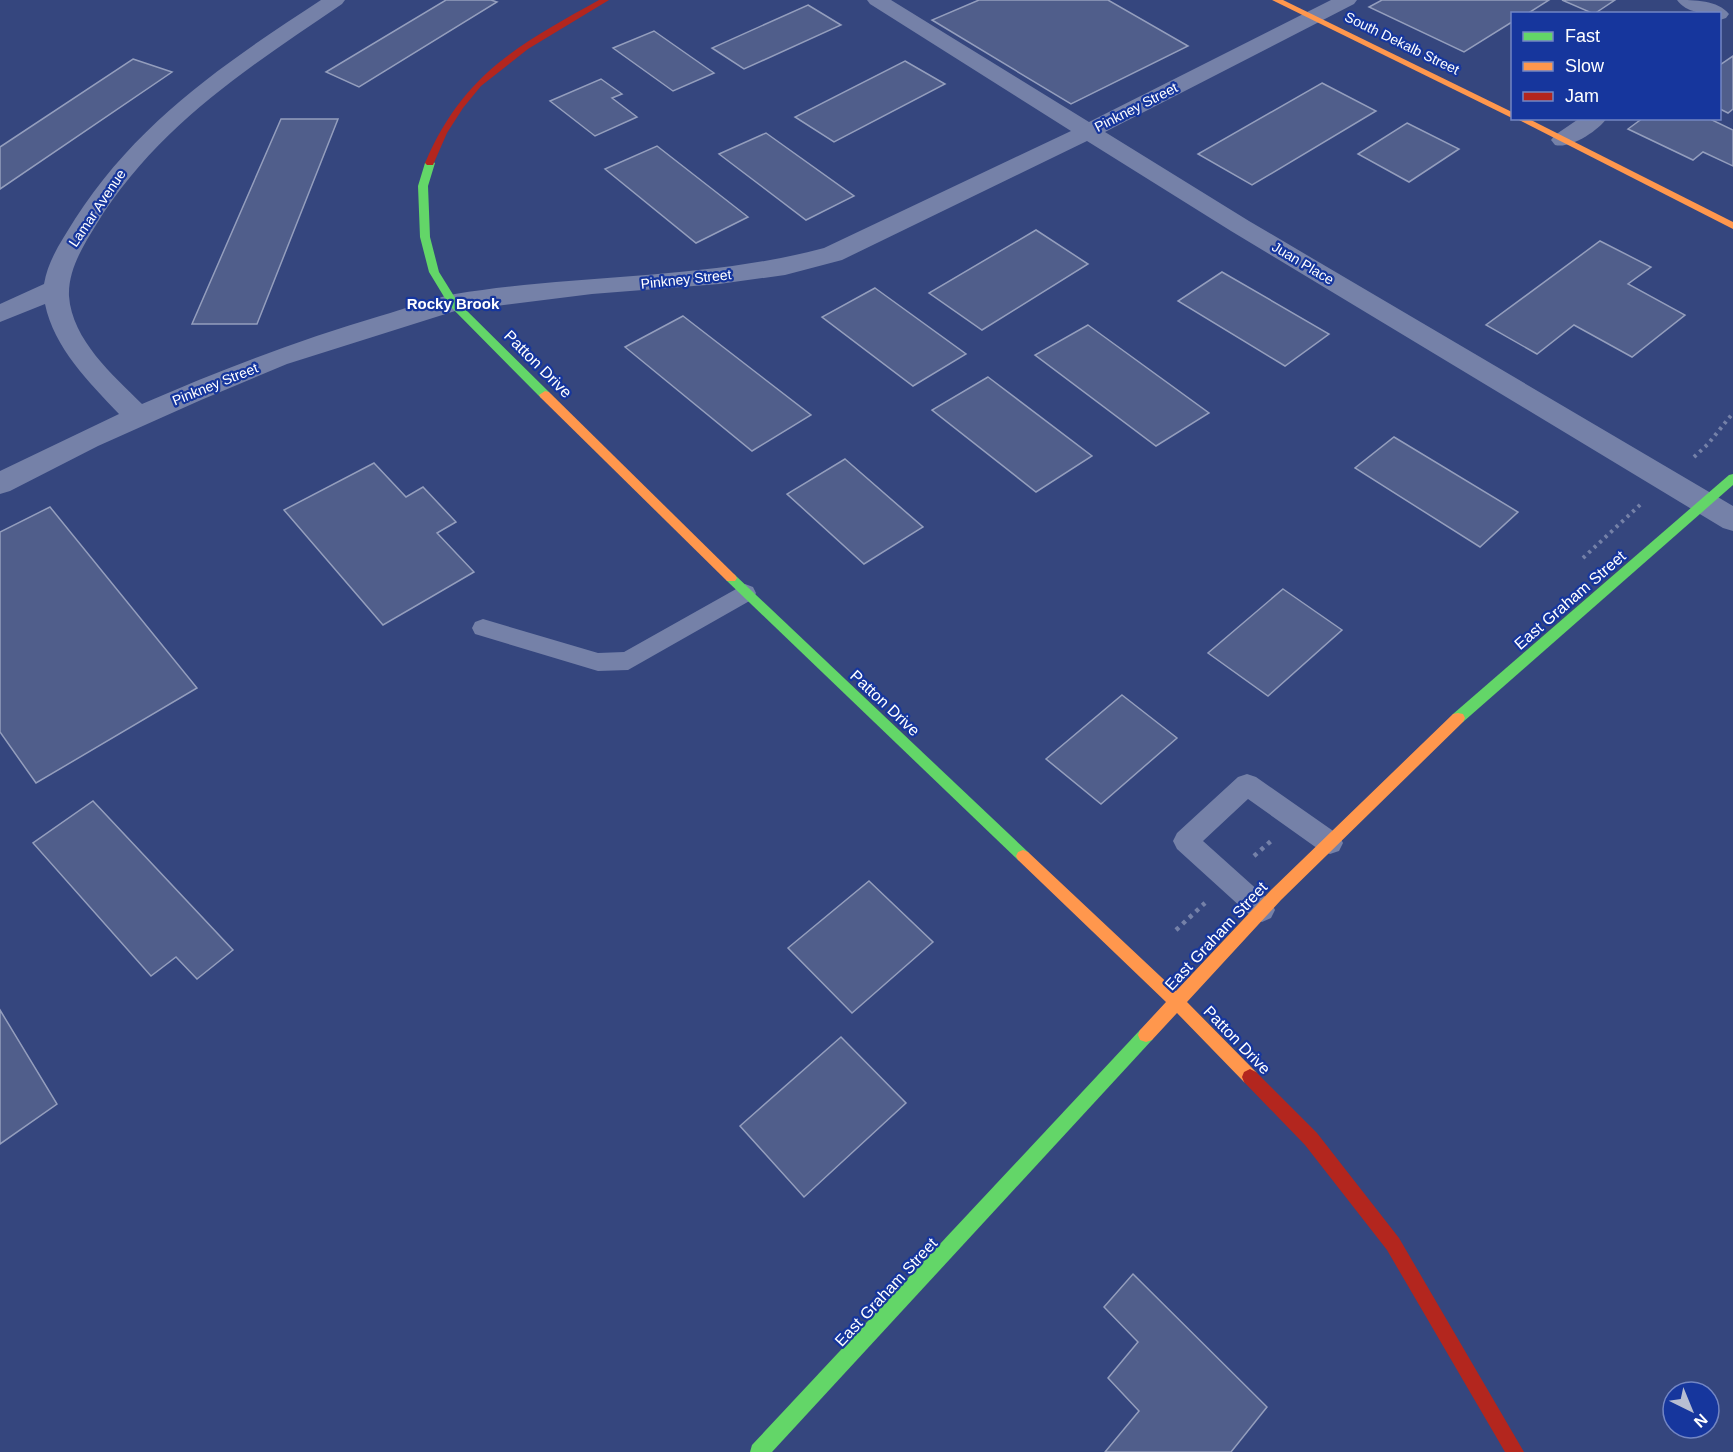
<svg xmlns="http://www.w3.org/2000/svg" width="1733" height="1452" font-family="Helvetica,sans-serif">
	<rect width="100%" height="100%" fill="#35467e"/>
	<g fill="#505e8b" stroke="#949ebd" stroke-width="1.5">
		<path d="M 446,0 L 491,0 L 497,2 L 359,87 L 326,72 Z"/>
		<path d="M 979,0 L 1108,0 L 1188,46 L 1071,104 L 932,20 Z"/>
		<path d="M 1382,0 L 1549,0 L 1527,14 L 1512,14 L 1512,22 L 1464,52 L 1369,7 Z"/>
		<path d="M 1562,0 L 1615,0 L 1594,14 Z"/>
		<path d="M 808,5 L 841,25 L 744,69 L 712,48 Z"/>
		<path d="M 654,31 L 714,73 L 673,91 L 613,48 Z"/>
		<path d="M 1733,56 L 1733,109 L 1728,113 L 1720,109 L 1720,65 Z"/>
		<path d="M 133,59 L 172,72 L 0,189 L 0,147 Z"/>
		<path d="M 905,61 L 945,84 L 834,142 L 795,117 Z"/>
		<path d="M 601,79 L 622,94 L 612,98 L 637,117 L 595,136 L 550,101 Z"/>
		<path d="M 1322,83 L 1376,111 L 1252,185 L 1198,154 Z"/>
		<path d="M 1643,118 L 1708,118 L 1733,130 L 1733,166 L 1703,152 L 1693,160 L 1628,129 Z"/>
		<path d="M 281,119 L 338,119 L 257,324 L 192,324 Z"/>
		<path d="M 1407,123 L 1459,149 L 1409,182 L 1358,154 Z"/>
		<path d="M 766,133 L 854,196 L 806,220 L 719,154 Z"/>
		<path d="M 657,146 L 748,217 L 696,243 L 605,169 Z"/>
		<path d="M 1036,230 L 1088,264 L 982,330 L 929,293 Z"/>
		<path d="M 1600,241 L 1651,267 L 1628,284 L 1685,315 L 1632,357 L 1574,325 L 1537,354 L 1486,325 Z"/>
		<path d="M 1222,272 L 1329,334 L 1285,366 L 1178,301 Z"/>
		<path d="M 875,288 L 966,354 L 913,386 L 822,317 Z"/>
		<path d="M 683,316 L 811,415 L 752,451 L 625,347 Z"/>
		<path d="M 1088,325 L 1209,413 L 1156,446 L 1035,355 Z"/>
		<path d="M 988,377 L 1092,456 L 1036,492 L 932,410 Z"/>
		<path d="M 1394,437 L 1518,512 L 1480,547 L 1355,468 Z"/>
		<path d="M 845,459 L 923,527 L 864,564 L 787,494 Z"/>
		<path d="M 374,463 L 406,497 L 423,487 L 456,522 L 437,533 L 474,572 L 383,625 L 284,510 Z"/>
		<path d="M 50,507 L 197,688 L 36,783 L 0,732 L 0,532 Z"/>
		<path d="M 1283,589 L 1342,630 L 1268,696 L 1208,653 Z"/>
		<path d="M 1122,695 L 1177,738 L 1101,804 L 1046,759 Z"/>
		<path d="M 93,801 L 233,950 L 197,979 L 176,957 L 151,976 L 33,843 Z"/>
		<path d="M 869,881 L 933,942 L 852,1013 L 788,948 Z"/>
		<path d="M 0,1010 L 57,1104 L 0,1144 Z"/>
		<path d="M 841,1037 L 906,1103 L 804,1197 L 740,1126 Z"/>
		<path d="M 1133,1274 L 1267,1407 L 1231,1452 L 1105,1452 L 1139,1411 L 1108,1378 L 1138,1342 L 1104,1307 Z"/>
	</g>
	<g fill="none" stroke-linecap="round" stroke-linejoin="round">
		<g stroke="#7581a8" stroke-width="4" stroke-dasharray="3 4.5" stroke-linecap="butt">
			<path d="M 1694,457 L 1708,444 L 1733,413"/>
			<path d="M 1583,558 L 1641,504"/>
		</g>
		<g stroke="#7581a8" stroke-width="4.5" stroke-dasharray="4 5" stroke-linecap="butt">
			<path d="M 1254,856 L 1271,841"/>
			<path d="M 1176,930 L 1205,903"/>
		</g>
		<g fill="#7581a8" fill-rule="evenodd">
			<path d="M 745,584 L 753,587 L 756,593 L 753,599 L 628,670 L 598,671 L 475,634 L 472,628 L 475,622 L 483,619 L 598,653 L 624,652 Z"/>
			<path d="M 1247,774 L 1256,777 L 1339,835 L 1343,843 L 1339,851 L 1330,854 L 1321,851 L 1248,799 L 1203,841 L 1271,902 L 1275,910 L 1271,918 L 1262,922 L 1253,918 L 1177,849 L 1173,841 L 1177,833 L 1238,777 Z"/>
		</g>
		<g fill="#7581a8" fill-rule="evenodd">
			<path d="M 321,0 L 345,0 L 342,4 C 248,68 157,126 96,225 C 83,246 68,270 69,296 C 72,340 113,375 142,404 C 220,370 299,340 380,316 C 405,309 430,299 455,294 C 576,274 705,280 824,248 L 1071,131 L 870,4 L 867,0 L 891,0 L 1089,122 L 1331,0 L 1357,0 L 1354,4 L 1105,132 L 1249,221 L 1733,506 L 1733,531 L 1723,528 L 1231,231 L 1087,141 L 842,260 L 785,275 L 719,284 L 592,294 L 455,311 L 287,364 L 201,400 L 98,446 L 10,491 L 0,494 L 0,471 L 119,414 C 89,382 54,348 45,304 L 0,322 L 0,304 L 44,284 C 48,260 62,240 75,219 C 137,122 226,62 321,0 Z"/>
			<path d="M 1677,0 C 1694,0 1718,0 1729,14 L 1726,18 L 1720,20 L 1720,14 C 1705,14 1686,13 1677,0 Z"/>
			<path d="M 1580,118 L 1607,118 C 1598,131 1570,149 1555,145 L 1551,140 L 1555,135 Z"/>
		</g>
		<g fill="#63d668" fill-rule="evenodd">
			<path d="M 430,160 L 435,163 L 428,186 L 430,237 L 439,272 L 457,301 L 549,392 L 549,398 L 541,398 L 449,305 L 429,272 L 420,237 L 418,186 L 425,163 Z"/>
			<path d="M 1733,474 L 1733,485 L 1463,722 L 1453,722 L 1451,718 L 1453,714 L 1729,475 Z"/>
			<path d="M 731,573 L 735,575 L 1028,852 L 1030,856 L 1028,860 L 1023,862 L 1018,860 L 727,581 L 725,578 Z"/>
			<path d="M 1146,1028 L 1152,1030 L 1154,1035 L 1152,1040 L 772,1452 L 750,1452 L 752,1445 L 1140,1030 Z"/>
		</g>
		<g fill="#ff974d" fill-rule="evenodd">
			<path d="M 1272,0 L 1283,0 L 1512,112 L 1512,118 Z"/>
			<path d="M 1515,118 L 1527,118 L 1733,222 L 1733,229 Z"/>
			<path d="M 545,391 L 549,392 L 735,575 L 737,578 L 735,581 L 727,581 L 541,398 L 539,395 Z"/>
			<path d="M 1458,713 L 1463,714 L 1465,718 L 1463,722 L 1281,900 L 1187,1002 L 1256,1072 L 1258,1077 L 1256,1082 L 1250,1085 L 1244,1082 L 1177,1013 L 1152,1040 L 1146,1042 L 1140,1040 L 1138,1035 L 1140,1030 L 1166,1002 L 1018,860 L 1016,856 L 1018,852 L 1023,850 L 1028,852 L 1176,991 L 1271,890 L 1453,714 Z"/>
		</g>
		<g fill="#b3261e" fill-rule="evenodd">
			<path d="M 599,0 L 609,0 L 528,49 L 481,86 L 463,108 L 447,133 L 433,165 L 427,165 L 425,163 C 463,74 518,45 599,0 Z"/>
			<path d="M 1250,1069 L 1256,1072 L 1317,1133 L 1399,1238 L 1524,1452 L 1505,1452 L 1387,1250 L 1305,1145 L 1244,1082 L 1242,1077 L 1244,1072 Z"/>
		</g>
	</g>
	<g text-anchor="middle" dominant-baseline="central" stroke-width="4.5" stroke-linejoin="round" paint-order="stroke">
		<g font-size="14" fill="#fff" stroke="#16369d">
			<text transform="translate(1402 43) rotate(26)">South Dekalb Street</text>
			<text transform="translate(1136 107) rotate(-27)">Pinkney Street</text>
			<text transform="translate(97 208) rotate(-56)">Lamar Avenue</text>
			<text transform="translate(1303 263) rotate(31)">Juan Place</text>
			<text transform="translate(686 279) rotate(-6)">Pinkney Street</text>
			<text transform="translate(215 384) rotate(-22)">Pinkney Street</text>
		</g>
		<g font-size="15" font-weight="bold" fill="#fff" stroke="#16369d">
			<text x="453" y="303">Rocky Brook</text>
		</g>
		<g font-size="16" fill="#fff" stroke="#16369d">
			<text transform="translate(538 364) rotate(45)">Patton Drive</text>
			<text transform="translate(1570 600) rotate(-41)">East Graham Street</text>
			<text transform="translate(885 703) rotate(43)">Patton Drive</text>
			<text transform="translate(1216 936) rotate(-47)">East Graham Street</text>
			<text transform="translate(1237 1040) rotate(46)">Patton Drive</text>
			<text transform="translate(886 1292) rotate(-47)">East Graham Street</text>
		</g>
	</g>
	<rect x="1511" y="12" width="210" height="108" fill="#16369d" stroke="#7386c4" stroke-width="1.5"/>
	<rect x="1523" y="32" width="30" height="9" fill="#63d668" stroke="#7386c4" stroke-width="1.5"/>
	<text x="1565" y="42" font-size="18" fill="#ffffff">Fast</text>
	<rect x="1523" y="62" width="30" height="9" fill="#ff974d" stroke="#7386c4" stroke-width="1.5"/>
	<text x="1565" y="72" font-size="18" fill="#ffffff">Slow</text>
	<rect x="1523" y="92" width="30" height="9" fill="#b3261e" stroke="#7386c4" stroke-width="1.5"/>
	<text x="1565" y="102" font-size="18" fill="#ffffff">Jam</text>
	<g transform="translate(1691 1410) rotate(137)"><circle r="28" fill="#16369d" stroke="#7386c4" stroke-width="1.5"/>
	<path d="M0-4.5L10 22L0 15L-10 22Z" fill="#b8bed2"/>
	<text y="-9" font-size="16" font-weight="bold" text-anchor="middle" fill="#ffffff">N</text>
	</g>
</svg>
